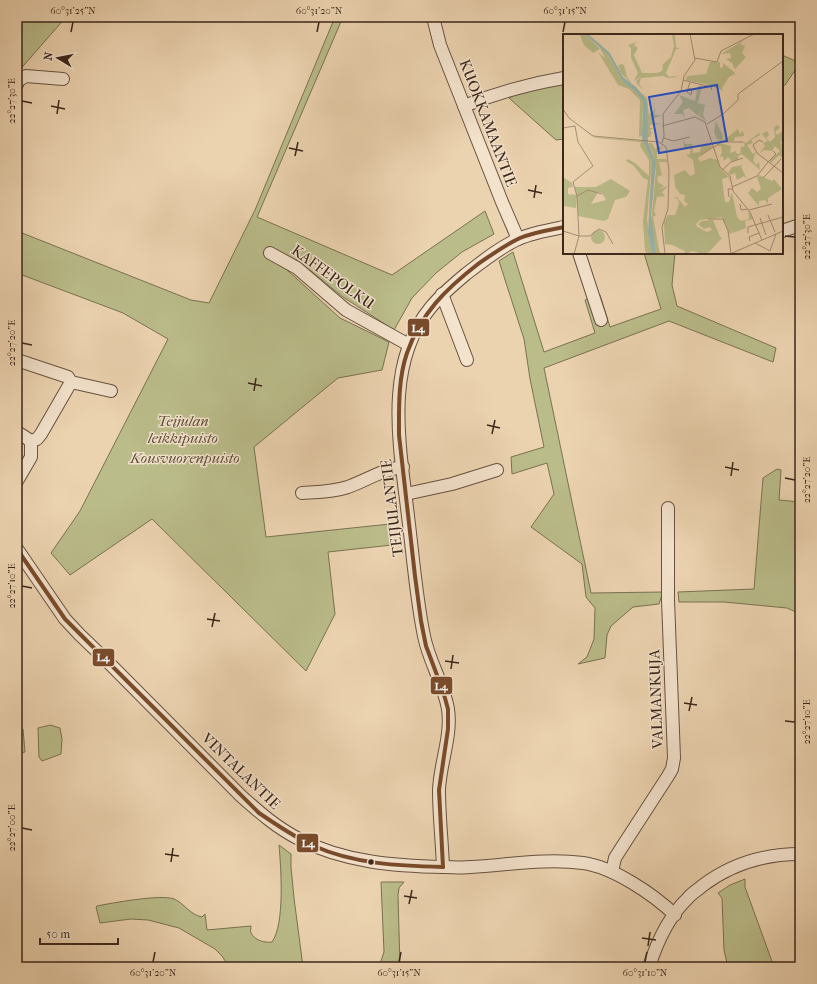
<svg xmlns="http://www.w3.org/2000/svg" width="817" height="984" font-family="'IM FELL French Canon',serif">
	<rect width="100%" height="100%" fill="#ecd3b0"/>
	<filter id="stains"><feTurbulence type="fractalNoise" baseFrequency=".005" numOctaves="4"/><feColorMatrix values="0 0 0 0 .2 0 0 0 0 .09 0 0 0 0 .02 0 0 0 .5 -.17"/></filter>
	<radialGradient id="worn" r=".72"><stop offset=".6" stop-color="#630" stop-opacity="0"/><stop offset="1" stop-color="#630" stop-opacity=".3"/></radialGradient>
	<g fill="#babc8a" stroke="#7a7252">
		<path d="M 17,17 L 66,17 L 17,73 Z"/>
		<path d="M 335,17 L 343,17 L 257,217 L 392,275 L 485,211 L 494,234 L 462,252 L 436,273 L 412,298 L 394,330 L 343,297 L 296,259 L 287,270 L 340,318 L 389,342 L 382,370 L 338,378 L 254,447 L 266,537 L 390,524 L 392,545 L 328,552 L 335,614 L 306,671 L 152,519 L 70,575 L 51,553 L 80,511 L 168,339 L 123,313 L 17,273 L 17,231 L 191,300 L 209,303 L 255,210 Z"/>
		<path d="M 782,55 L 800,63 L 785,85 L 782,86 Z"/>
		<path d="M 564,83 L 564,139 L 556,140 L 509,98 L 521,92 Z"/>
		<path d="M 513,252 L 544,352 L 595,333 L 585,300 L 600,295 L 610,327 L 661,309 L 644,253 L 675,253 L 672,285 L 677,306 L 776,348 L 773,362 L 669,321 L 544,368 L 591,593 L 663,592 L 659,604 L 633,607 L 611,626 L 607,635 L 605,658 L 578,664 L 587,657 L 594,639 L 595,608 L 586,597 L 582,564 L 531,527 L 554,494 L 547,463 L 512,474 L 511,457 L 544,447 L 530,379 L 524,339 L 499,261 Z"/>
		<path d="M 777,469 L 781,470 L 779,500 L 800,502 L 800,593 L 798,613 L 787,608 L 724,602 L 679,602 L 678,592 L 754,589 L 763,478 Z"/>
		<path d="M 50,725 L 60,728 L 62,739 L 61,754 L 42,761 L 39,757 L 38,728 Z"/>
		<path d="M 17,729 L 23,729 L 25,752 L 17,754 Z"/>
		<path d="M 279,845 L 291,854 L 291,867 L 294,898 L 303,967 L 229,967 L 222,956 L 215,949 L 179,928 L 148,920 L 131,919 L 100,923 L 96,907 L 97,906 C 112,903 161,894 174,899 C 184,903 190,915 202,917 L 205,914 L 207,930 L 251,926 C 251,928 250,931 251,933 C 255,941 266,943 272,942 C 285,924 281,868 279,845 Z"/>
		<path d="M 745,879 L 745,887 L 774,967 L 728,967 L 724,950 L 722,898 L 718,893 L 730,885 Z"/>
		<path d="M 381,882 L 404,882 L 399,888 L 398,895 L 400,967 L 379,967 L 384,952 Z"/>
	</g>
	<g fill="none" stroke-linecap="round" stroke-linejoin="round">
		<g stroke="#675240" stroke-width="14">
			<g id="minor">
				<path d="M 433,17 L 440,45 L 502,202 L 518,239"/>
				<path d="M 17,84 L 19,80 L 26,76 L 63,79"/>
				<path d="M 464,106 C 499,92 528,84 564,78"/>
				<path d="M 782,231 L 800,225"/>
				<path d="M 270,253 L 297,268 L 346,310 L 409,345"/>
				<path d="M 579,253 L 601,320"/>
				<path d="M 442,294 L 467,360"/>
				<path d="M 17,360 L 68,377 L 71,382 L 41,434 L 37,439 L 31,441 L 17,432"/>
				<path d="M 71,382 L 111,391"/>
				<path d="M 17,481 L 31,457 L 31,441"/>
				<path d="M 302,493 C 318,492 333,492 348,487 C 367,480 383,469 403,467"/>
				<path d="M 406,494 L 452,484 L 497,470"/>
				<path d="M 17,549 L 65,619 L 79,634 L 107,661 L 241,796 C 259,812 277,828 299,839 C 344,862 394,866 444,867 C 453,867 462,868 471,867 C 508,865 546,858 583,863 C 613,867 653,894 675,915"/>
				<path d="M 443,867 C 442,841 439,815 439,790 C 440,763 452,736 448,709 C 444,684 429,662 424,636 C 416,597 413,556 408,516 C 400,447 383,365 431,307 C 442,294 454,284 466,274 C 483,261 499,248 518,239 C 532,233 549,230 564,227"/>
				<path d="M 612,872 L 615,858 L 622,847 L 668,776 L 672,769 L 674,758 L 668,600 L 668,508"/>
				<path d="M 649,967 C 657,942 669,916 688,898 C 692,893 698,890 702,886 C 731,864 764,854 800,854"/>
			</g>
		</g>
		<use href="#minor" stroke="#f3e2cc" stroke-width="12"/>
		<g stroke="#f3e2cc" stroke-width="7">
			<g id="bus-1">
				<path d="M 17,549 L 65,619 L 259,813 C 277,825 294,837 314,846 C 354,864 400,866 443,867"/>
				<path d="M 443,867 L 439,790 L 448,729 L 448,709 L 443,691 L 426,646 L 421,621 L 415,576 L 399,435 C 399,408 398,379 407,353 C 421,313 446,289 478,264 C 491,255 505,245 520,238 C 534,232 549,230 564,227"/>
			</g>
		</g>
		<use href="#bus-1" stroke="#7a4b2a" stroke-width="4"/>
	</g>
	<path fill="none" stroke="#3b271b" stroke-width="1.5" d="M 71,32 L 73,22M 317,32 L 319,22M 563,32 L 565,22M 22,101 L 32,103M 51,106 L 65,109M 57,114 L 59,100M 289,148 L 303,151M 295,156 L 298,142M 528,190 L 542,193M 534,198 L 536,185M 785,236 L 795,237M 22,343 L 32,345M 248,383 L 262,386M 254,391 L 256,378M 487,425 L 500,428M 492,434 L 495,420M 725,467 L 739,470M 731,476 L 733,462M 785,478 L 795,480M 22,586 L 32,588M 207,619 L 220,621M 212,627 L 215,613M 445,661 L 459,663M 451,669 L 453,655M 684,703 L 697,705M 689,711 L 692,697M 785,721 L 795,722M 22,828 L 32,830M 165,854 L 179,856M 171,862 L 173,848M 404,896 L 417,898M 409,904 L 412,890M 642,938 L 656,940M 648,946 L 650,932M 153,962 L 155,952M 399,962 L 401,952M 645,962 L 647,952"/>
	<circle fill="#3b271b" stroke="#f3e2cc" stroke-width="1.5" cx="371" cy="862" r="3.5"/>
	<g text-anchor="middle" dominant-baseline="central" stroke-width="3" stroke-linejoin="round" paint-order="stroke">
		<g font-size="15" fill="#3b271b" stroke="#f3e2cc">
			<text transform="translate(488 123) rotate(69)">KUOKKAMAANTIE</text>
			<text transform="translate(333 277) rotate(36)">KAFFEPOLKU</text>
			<text transform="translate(392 508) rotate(-97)">TEIJULANTIE</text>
			<text transform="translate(656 699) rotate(-92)">VALMANKUJA</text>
			<text transform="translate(241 771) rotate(44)">VINTALANTIE</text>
		</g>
		<g font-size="15" font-style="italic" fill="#5b4c37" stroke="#f3e2cc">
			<text x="183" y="421">Teijulan<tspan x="183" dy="17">leikkipuisto</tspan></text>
			<text x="185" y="458">Kousvuorenpuisto</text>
		</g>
	</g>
	<g transform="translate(563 34)">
		<rect width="220" height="220" fill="#ecd3b0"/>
		<path d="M 13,0 L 22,0 L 37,15 L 30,19 L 21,11 L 17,1 ZM 109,0 L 112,0 L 113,13 L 117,15 L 113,15 L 103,39 L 106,43 L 111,42 L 115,43 L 105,44 L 100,42 L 78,44 L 76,50 L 81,56 L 75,51 L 73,47 L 79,42 L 71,47 L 75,39 L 68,24 L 68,14 L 65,11 L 74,8 L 71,11 L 75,14 L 71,21 L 79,39 L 93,39 L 99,37 L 100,30 L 108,23 L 111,12 ZM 181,6 L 177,10 L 182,12 L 179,19 L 183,23 L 172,35 L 169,29 L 163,25 L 168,24 L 167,19 L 158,20 ZM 37,14 L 46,22 L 60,48 L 74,59 L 80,68 L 79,102 L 76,103 L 77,66 L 66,55 L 55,51 L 35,18 L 42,24 ZM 147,28 L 157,28 L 157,34 L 160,33 L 160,29 L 171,38 L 172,40 L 166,43 L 159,54 L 160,57 L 147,51 L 123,46 L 124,42 L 143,40 ZM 58,30 L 61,31 L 64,43 L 69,50 L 58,39 L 55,32 ZM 139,51 L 135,69 L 163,76 L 142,71 L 140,81 L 144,88 L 136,82 L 139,74 L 135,82 L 126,74 L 120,76 L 122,84 L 119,80 L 111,80 L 120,68 L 116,61 L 132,67 L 135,52 ZM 74,55 L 84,64 L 86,80 L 91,77 L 92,69 L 92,81 L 99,81 L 90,85 L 89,88 L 98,90 L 87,91 L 87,94 L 91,94 L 87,96 L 89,99 L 87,103 L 84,103 L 84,67 ZM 153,87 L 160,102 L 159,107 L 154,105 L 151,98 ZM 214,91 L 217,93 L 212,98 L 214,101 L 220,97 L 220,107 L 217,108 L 220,111 L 220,124 L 216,121 L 208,129 L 206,127 L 217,117 L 212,112 L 209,117 L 201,116 L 196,120 L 202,112 L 200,109 L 205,107 L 199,100 L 204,97 L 206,101 L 203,104 L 207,108 L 212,103 L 211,94 ZM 175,95 L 177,100 L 180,97 L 181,102 L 172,103 L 171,107 L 160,107 ZM 19,96 L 33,103 L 80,107 L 89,127 L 84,185 L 89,220 L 82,218 L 80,187 L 85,146 L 80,144 L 71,132 L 63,127 L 65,125 L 72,129 L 86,142 L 86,126 L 77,112 L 78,108 L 33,104 ZM 196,99 L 197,101 L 188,106 L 190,109 L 184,111 L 190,120 L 193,118 L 190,126 L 193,131 L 196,128 L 197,136 L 179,120 L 175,122 L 175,126 L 168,127 L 165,123 L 161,127 L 160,122 L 156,123 L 159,119 L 158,112 L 154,112 L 157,109 L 168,112 L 167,119 L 173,117 L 173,119 L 177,120 L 178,113 L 182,112 L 180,108 L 183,109 ZM 120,105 L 122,110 L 131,110 L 129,111 L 130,119 L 137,118 L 138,112 L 148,110 L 149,113 L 135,124 L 137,128 L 147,124 L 155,126 L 157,134 L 166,143 L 168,150 L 165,143 L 159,145 L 162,168 L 166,168 L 169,158 L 174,183 L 178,187 L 186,185 L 185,176 L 190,185 L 182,187 L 183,194 L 170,199 L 168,195 L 169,199 L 166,200 L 159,183 L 137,186 L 133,190 L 134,193 L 144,198 L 149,196 L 147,193 L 141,195 L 135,190 L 139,187 L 150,186 L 157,203 L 159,204 L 146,218 L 139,220 L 130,217 L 121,220 L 122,217 L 109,211 L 102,210 L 101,188 L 105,181 L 112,181 L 116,170 L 115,165 L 111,164 L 114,163 L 122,173 L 125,170 L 121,167 L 122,161 L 117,160 L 112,153 L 111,141 L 122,136 L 127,142 L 132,140 L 130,126 L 123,121 L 127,120 L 128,113 L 121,114 ZM 85,109 L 89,109 L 92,115 L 100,112 L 94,118 L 94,125 L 103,125 L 104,128 L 96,128 L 99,141 L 94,143 L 95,148 L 101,152 L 94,156 L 105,152 L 99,158 L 102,162 L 94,163 L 91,177 L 93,181 L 90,183 L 97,220 L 93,220 L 88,190 L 93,137 L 90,120 ZM 180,131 L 178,133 L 184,145 L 181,142 L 174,146 L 172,139 L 168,141 L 165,139 L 169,133 ZM 196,141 L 209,147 L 211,145 L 219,155 L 205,164 L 205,170 L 202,166 L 196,167 L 196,172 L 185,159 L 189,154 L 194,158 L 198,155 L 194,143 ZM 0,143 L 9,149 L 10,153 L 5,154 L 5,160 L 14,161 L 13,174 L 0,172 ZM 48,145 L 67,157 L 63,163 L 52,166 L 45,185 L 41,187 L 15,182 L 14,163 L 11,153 L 33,153 ZM 35,158 L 39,159 L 43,166 L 28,170 ZM28 203a7 7 0 1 1 14 0a7 7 0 1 1-14 0Z" fill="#babc8a" fill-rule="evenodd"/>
		<path d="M 22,0 L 25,0 L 47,19 L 60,43 L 73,53 L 84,67 L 85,109 L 93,129 L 88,181 L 93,220 L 89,220 L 85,198 L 89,127 L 79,105 L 80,68 L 74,59 L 60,48 L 46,22 Z" fill="#99b7ae"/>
		<path fill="none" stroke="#a58e74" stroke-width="1" d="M 132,24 L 154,28 L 158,17 L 191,0M 120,46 L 148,53 L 149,56M 125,54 L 124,58 L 128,61 L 129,56 L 125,54 L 127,48M 0,75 L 6,84 L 30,102 L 96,108 L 103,113 L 106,137 L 105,175 L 99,193 L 102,220M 144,90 L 160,80 L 175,66 L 175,60 L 220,27M 99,92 L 132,83 L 142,88 L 157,133 L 167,142 L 170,157 L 187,178 L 199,206M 0,94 L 12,92M 101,104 L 110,107 L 127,103M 200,108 L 196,106 L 190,111 L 194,119 L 220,139M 99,109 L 101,102 L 100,80 L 118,57 L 121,42 L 132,26 L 127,0M 150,114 L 158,108 L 180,108M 138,121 L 150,113M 205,128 L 213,120 L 210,117M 159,136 L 168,128 L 180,124M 200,144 L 218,125M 169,153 L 194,142 L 205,128M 14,162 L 25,156 L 39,160M 166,163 L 165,155 L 169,155M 177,170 L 178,176 L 185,175M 186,176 L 209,170M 205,181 L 212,198M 197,184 L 203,201M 145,185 L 160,185 L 165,197 L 168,220M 0,197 L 16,202M 185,199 L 185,193 L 220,183M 16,202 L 27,202 L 36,195 L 43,198 L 50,210M 187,207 L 186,203 L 196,199M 192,209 L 207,217 L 213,200M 11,220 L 16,202 L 14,162 L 10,148 L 30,132 L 15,108 L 12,92M 167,220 L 220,197"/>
		<path fill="#1d4ed8" fill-opacity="0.15" stroke="#1d4ed8" stroke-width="2" d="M 154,51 L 164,107 L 96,119 L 86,63 Z"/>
		<rect width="220" height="220" fill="none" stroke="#3b271b" stroke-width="2"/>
	</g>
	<g stroke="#f3e2cc" stroke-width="1.5">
		<rect x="407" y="318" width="23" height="19" rx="4" fill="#7a4b2a"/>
		<rect x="92" y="648" width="23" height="19" rx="4" fill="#7a4b2a"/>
		<rect x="430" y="676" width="23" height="19" rx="4" fill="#7a4b2a"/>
		<rect x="296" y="833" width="23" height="20" rx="4" fill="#7a4b2a"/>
	</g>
	<g font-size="11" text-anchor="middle" font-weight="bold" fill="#fff">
		<text x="418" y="332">L4</text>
		<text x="103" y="661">L4</text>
		<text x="441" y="690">L4</text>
		<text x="308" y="847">L4</text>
	</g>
	<rect width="817" height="984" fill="none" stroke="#ecd3b0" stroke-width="44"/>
	<g transform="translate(58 58) rotate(280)" stroke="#f3e2cc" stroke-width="3" paint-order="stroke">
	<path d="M0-3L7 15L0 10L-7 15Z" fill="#3b271b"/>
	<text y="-6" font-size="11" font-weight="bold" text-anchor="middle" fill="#3b271b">N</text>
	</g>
	<path d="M40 938v6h78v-6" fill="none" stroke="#3b271b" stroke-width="2"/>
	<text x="46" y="938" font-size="12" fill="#3b271b" stroke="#f3e2cc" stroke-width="3" paint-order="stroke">50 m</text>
	<rect x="22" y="22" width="773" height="940" fill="none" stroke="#3b271b" stroke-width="1.5"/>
	<g font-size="10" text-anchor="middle" fill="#3b271b">
		<text x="73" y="14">60°31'25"N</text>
		<text x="319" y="14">60°31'20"N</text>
		<text x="565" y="14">60°31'15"N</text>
		<text transform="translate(11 101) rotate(-90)" y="4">22°27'30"E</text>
		<text transform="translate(806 237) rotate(-90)" y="4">22°27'30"E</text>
		<text transform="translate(11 343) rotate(-90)" y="4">22°27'20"E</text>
		<text transform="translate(806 480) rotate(-90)" y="4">22°27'20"E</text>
		<text transform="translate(11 586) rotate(-90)" y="4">22°27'10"E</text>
		<text transform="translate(806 722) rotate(-90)" y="4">22°27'10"E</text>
		<text transform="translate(11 828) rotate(-90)" y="4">22°27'00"E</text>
		<text x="153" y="976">60°31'20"N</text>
		<text x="399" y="976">60°31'15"N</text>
		<text x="645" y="976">60°31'10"N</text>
	</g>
	<rect width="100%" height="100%" filter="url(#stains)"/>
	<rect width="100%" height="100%" fill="url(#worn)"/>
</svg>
